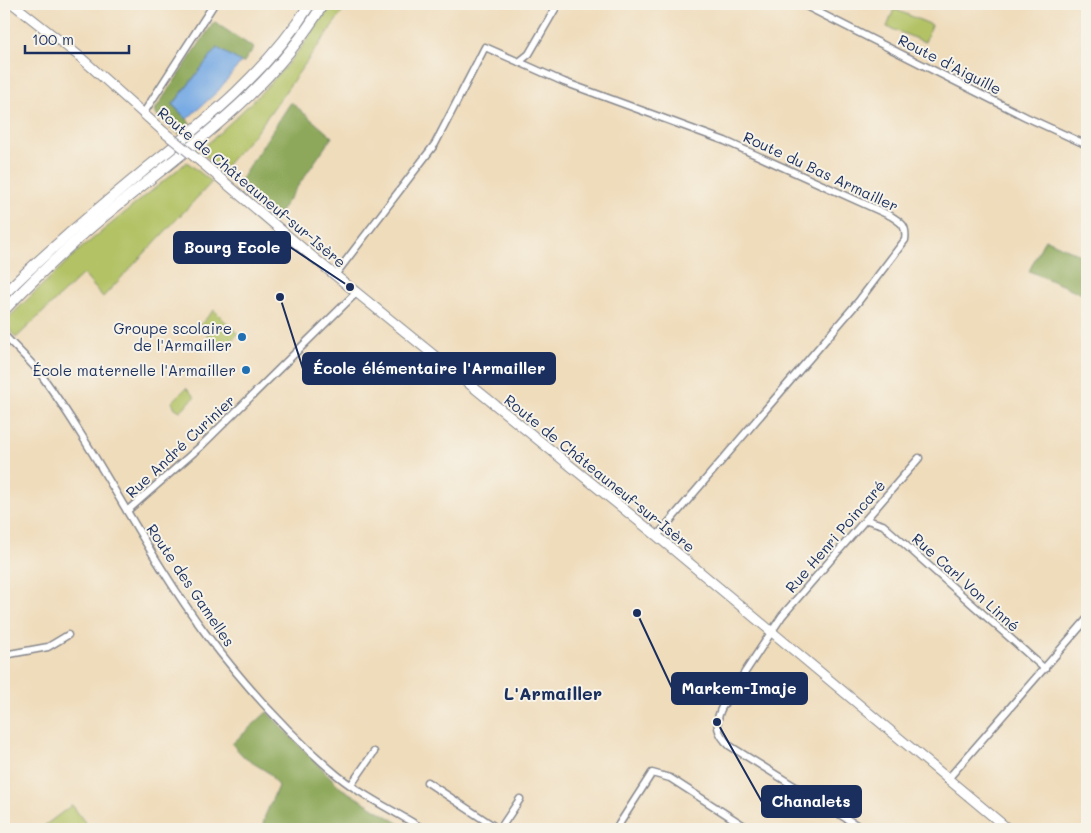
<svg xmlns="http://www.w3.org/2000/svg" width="1091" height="833" font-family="Mali,sans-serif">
	<rect width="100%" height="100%" fill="#f7f3e8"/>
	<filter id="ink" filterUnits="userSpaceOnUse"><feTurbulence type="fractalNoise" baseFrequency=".02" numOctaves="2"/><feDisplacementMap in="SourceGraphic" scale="10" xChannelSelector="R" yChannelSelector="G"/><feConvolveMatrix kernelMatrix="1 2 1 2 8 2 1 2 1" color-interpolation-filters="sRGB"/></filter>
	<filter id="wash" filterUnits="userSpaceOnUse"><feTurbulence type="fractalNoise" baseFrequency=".0096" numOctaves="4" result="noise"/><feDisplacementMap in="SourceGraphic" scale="20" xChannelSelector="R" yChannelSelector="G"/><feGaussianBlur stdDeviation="1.12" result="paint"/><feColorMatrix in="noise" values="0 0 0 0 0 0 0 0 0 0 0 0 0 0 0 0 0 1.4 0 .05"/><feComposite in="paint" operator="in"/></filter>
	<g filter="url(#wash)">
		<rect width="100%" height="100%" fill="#efdcbb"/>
		<g fill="#b2c265" stroke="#667862">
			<path d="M 331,4 L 348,4 L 257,131 L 222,170 L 200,151 C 251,103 295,65 331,4 Z"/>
			<path d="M 894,9 L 932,25 L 925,42 L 887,27 Z"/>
			<path d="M 187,162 L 212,182 L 103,297 L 83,274 L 16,338 L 4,322 L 78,251 Z"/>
			<path d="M 214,310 L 238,334 L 223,349 L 199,326 Z"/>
			<path d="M 186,388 L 195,397 L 180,411 L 175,408 L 172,402 Z"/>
			<path d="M 72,805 L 90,829 L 40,829 Z"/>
		</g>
		<g fill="#8da85a" stroke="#546c5c">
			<path d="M 214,22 L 254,48 L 243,63 L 217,48 L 172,105 L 187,119 L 190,124 L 179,134 L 157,116 L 155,110 Z"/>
			<path d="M 291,102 L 332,137 L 275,219 L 237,185 Z"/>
			<path d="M 1045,239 L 1087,258 L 1087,296 L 1029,271 Z"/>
			<path d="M 267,712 L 341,788 L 405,827 L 403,829 L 262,829 L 265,816 L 278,786 L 269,773 L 245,758 L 232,744 Z"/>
		</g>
		<path fill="#79abe4" stroke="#4a6da1" d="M 217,48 L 241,62 L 218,91 L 187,119 L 173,105 Z"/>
	</g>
	<g filter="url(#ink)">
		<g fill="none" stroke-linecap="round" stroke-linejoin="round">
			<g stroke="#85868c" stroke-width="9">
				<g id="minor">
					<path d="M 802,4 L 1026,117 L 1087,145"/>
					<path d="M 519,62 L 564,82 L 725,141 L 891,216 C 902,223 907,226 905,240 L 858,302 L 657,536"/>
					<path d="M 143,114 L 214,4"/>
					<path d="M 335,275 L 435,144 L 485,47 L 519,62 L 529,54 L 558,4"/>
					<path d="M 4,335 C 16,348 31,361 42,376 C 102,459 145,552 206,634 C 243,683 285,730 331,770 C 358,794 393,810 423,829"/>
					<path d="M 127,511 L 201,446 L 356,293"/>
					<path d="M 867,520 L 883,525 L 1045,669"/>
					<path d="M 4,655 L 48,647 L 68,635"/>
					<path d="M 947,780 L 1087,619"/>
					<path d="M 427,782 L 498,829"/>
					<path d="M 351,785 L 374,752"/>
					<path d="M 500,829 L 520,799"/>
					<path d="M 616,829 L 652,773 L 670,778 L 749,829"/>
					<path d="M 863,829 L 730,746 C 717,734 714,723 722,707 L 782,616 L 919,458"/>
					<path d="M 994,829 L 1000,823"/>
				</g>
			</g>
			<g stroke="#85868c" stroke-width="11">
				<g id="secondary">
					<path d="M 13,4 L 79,56 L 165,133"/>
					<path d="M 201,162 L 314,258 L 657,536 L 1008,829"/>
				</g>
			</g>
			<g stroke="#85868c" stroke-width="12">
				<g id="trunk">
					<path d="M 4,294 C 49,249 98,209 147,168 C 208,119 268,71 310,4"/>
					<path d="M 4,310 C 31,282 59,255 89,229 C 173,157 265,101 323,4"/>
				</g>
			</g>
			<use href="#minor" stroke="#fff" stroke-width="6"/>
			<use href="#secondary" stroke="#fff" stroke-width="9"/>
			<use href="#trunk" stroke="#fff" stroke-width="10"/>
			<g stroke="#85868c" stroke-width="11" stroke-linecap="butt">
				<path id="secondary-bridge" d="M 165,133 L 201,162"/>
			</g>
			<use href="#secondary-bridge" stroke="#fff" stroke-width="9"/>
		</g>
	</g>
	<g fill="#1f6fb2" stroke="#f7f3e8" stroke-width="2">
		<circle cx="242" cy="337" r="5"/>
		<circle cx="246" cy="370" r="5"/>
	</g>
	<g text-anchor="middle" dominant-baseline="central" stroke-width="4" stroke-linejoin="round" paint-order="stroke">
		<g font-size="15" fill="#1b2f5e" stroke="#f7f3e8">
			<text transform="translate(950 64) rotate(27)">Route d'Aiguille</text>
			<text transform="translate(821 171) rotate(25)">Route du Bas Armailler</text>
			<text transform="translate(252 187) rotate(40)">Route de Châteauneuf-sur-Isère</text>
			<text transform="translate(180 446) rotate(-43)">Rue André Curinier</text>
			<text transform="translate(600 473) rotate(39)">Route de Châteauneuf-sur-Isère</text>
			<text transform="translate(835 536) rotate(-49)">Rue Henri Poincaré</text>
			<text transform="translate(966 582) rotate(42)">Rue Carl Von Linné</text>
			<text transform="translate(191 585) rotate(56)">Route des Gamelles</text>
		</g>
		<g font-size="15" fill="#1b2f5e" stroke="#f7f3e8" text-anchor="end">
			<text x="232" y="328">Groupe scolaire<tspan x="232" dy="17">de l'Armailler</tspan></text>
			<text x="236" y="370">École maternelle l'Armailler</text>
		</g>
		<g font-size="18" font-weight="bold" fill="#1b2f5e" stroke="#f7f3e8">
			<text x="553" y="693">L'Armailler</text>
		</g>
	</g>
	<path fill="none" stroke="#1b2f5e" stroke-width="2" d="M350 287L290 247M280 297L303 369M637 613L672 688M717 722L762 802"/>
	<g fill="#1b2f5e" stroke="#f7f3e8" stroke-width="2">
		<circle cx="350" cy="287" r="5"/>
		<circle cx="280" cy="297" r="5"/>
		<circle cx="637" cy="613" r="5"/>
		<circle cx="717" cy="722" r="5"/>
	</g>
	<g fill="#1b2f5e" stroke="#1b2f5e" stroke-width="2">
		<rect x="174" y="232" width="116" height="31" rx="5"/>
		<rect x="303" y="353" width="252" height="31" rx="5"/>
		<rect x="672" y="673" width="135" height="31" rx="5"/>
		<rect x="762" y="786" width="99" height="31" rx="5"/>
	</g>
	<g font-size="16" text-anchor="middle" font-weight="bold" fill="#fff">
		<text x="232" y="253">Bourg Ecole</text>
		<text x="429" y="374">École élémentaire l'Armailler</text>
		<text x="739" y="694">Markem-Imaje</text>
		<text x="811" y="807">Chanalets</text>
	</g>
	<rect width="1091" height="833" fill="none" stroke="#f7f3e8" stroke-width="20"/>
	<path d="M25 45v8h104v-8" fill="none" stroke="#1b2f5e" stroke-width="2.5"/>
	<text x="32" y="45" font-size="15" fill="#1b2f5e" stroke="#f7f3e8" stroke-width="4" paint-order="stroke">100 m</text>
</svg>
